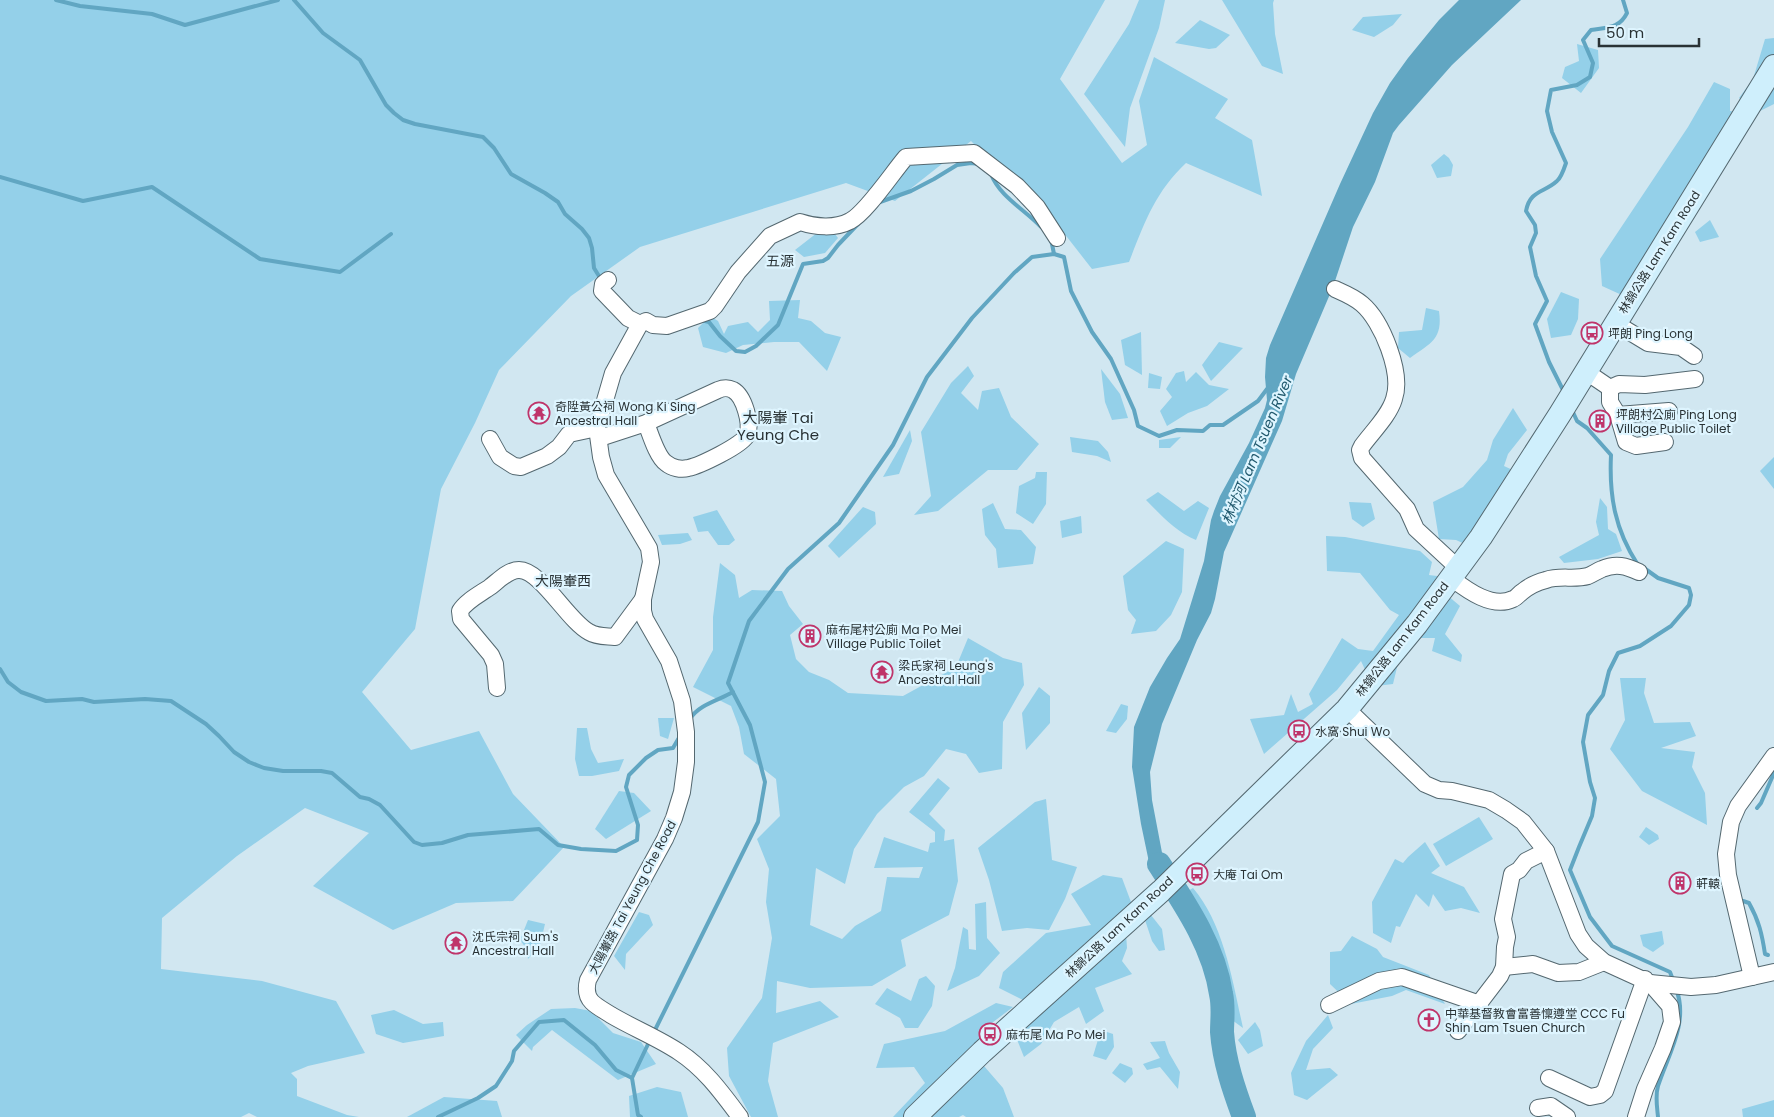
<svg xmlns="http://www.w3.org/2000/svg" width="1774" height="1117" font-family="Poppins,'Noto Sans TC',sans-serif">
	<rect width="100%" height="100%" fill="#d1e7f1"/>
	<g fill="#94d0e9">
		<path d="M 0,0 L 1105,0 L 1060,79 L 1122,163 L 1147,145 L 1139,101 L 1154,57 L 1228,99 L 1215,118 L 1252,140 L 1262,196 L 1186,163 C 1155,192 1144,224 1129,262 L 1092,269 L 1067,237 L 971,141 L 895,201 L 846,183 L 640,247 L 571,296 L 499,370 L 475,423 L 441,489 L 415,629 L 362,692 L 411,750 L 479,731 L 513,794 L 564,847 L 513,901 L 456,903 L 393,930 L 313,886 L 369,833 L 305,808 L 237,856 L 162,918 L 161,969 L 262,981 L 336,1001 L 365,1053 L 308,1066 L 291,1073 L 297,1079 L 297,1096 L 347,1115 L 359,1117 L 257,1117 L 249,1113 L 241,1117 L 0,1117 Z"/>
		<path d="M 1139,0 L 1165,0 L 1159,28 L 1130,108 L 1125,147 L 1084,94 L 1129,24 Z"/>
		<path d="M 1222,0 L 1274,0 L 1273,3 L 1275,34 L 1283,74 L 1262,66 Z"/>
		<path d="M 1402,14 L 1393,25 L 1374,37 L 1352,30 L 1363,17 Z"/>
		<path d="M 1200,20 L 1230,35 L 1216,48 L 1209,49 L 1175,43 Z"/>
		<path d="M 1774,38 L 1774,104 L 1756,113 L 1739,98 L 1753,79 L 1765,39 Z"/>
		<path d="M 1577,44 L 1598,50 L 1599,68 L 1581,93 L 1562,78 L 1565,67 L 1579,61 Z"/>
		<path d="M 1714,82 L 1730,89 L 1730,111 L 1740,112 L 1624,296 L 1602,286 L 1600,259 L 1688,127 Z"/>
		<path d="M 1444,154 L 1449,158 L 1453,165 L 1451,176 L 1437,178 L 1431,165 Z"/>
		<path d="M 1710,220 L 1719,237 L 1700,242 L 1695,232 Z"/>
		<path d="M 822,229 L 831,229 L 838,238 L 825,253 L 804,257 L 795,250 Z"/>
		<path d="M 1561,292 L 1579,299 L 1578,319 L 1571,335 L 1551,338 L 1547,319 Z"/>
		<path d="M 800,300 L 798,318 L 811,321 L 825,333 L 841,337 L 827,371 L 799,342 L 774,342 L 743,345 L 726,353 L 703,347 L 698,328 L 710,316 L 718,321 L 724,334 L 728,326 L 748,322 L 758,332 L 770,320 L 769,301 Z"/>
		<path d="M 1426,308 L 1439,311 C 1443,339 1431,343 1410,358 L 1398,348 L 1399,332 L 1422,330 Z"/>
		<path d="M 1141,332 L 1142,375 L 1125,365 L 1121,340 Z"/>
		<path d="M 1219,342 L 1243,348 L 1211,381 L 1202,365 Z"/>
		<path d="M 968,366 L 974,376 L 961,393 L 978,410 L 982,391 L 999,388 L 1011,417 L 1039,444 L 1017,470 L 988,470 L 938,511 L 914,515 L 931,496 L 921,432 L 951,383 Z"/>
		<path d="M 1101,369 L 1120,394 L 1128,418 L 1112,420 L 1105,402 Z"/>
		<path d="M 1184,371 L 1186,382 L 1196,372 L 1209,385 L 1229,389 L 1207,406 L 1188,413 L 1167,426 L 1160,411 L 1172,397 L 1166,389 L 1176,373 Z"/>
		<path d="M 1149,373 L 1162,377 L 1160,389 L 1148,388 Z"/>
		<path d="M 1513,408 L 1527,430 L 1508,454 L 1504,466 L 1517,472 L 1469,546 L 1456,540 L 1439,539 L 1433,502 L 1463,487 L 1487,460 L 1493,440 Z"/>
		<path d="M 910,430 L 912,441 L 899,474 L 883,477 Z"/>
		<path d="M 1070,437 L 1098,441 L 1108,452 L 1111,462 L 1097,456 L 1072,452 Z"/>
		<path d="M 1181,437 L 1170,448 L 1159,448 L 1159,440 Z"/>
		<path d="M 1774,457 L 1774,489 L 1760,471 Z"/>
		<path d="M 1036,472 L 1047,472 L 1046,504 L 1033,524 L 1016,513 L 1019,486 L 1035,478 Z"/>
		<path d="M 1158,492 L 1184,511 L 1198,501 L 1209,508 L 1196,540 C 1176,532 1161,515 1146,500 Z"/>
		<path d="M 1600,498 L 1607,507 L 1608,529 L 1616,534 L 1622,551 L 1598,559 L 1564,563 L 1559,557 L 1599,535 L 1596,522 Z"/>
		<path d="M 1349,502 L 1371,503 L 1375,519 L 1363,527 L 1352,519 Z"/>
		<path d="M 993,503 L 1005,529 L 1021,530 L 1036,547 L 1033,564 L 998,568 L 996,549 L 985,535 L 982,509 Z"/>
		<path d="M 863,507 L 875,512 L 876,524 L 839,558 L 828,546 Z"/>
		<path d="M 717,510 L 735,540 L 729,545 L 718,545 L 708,531 L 698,532 L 693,517 Z"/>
		<path d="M 1081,516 L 1082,533 L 1062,538 L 1060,521 Z"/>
		<path d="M 688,533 L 692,540 L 680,544 L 662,545 L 658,535 Z"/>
		<path d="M 1326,536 L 1345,537 L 1420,551 L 1432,562 L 1429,575 L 1445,577 L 1447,595 L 1460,606 L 1445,634 L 1462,655 L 1461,662 L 1432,651 L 1435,638 L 1416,638 L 1401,651 L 1393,684 L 1376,686 L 1368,676 L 1361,661 L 1337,690 L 1264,754 L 1250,719 L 1284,715 L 1291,694 L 1298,712 L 1313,704 L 1309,694 L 1342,638 L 1358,649 L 1373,651 L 1399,615 L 1390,610 L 1360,573 L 1327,571 Z"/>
		<path d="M 1166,541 L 1184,549 L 1182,592 L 1171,615 L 1156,631 L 1131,634 L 1136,620 L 1128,610 L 1123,576 Z"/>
		<path d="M 720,563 L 735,575 L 739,598 L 752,590 L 782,591 L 789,606 L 803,624 L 790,635 L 796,659 L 809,672 L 829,680 L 848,693 L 903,696 L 956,667 L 968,638 L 1003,658 L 1022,663 L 1024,685 L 1003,722 L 1002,769 L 979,773 L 966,754 L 946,749 L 924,776 L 904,787 L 877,814 L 854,849 L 845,884 L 816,868 L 810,925 L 842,939 L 855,926 L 881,911 L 887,877 L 919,878 L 923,867 L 874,868 L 884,837 L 928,852 L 930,843 L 935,842 L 935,832 L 909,812 L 938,778 L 950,788 L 929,814 L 945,830 L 944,841 L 954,839 L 958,881 L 949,915 L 901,940 L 906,966 L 872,986 L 810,988 L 777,981 L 776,1013 L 820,1001 L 839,1017 L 773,1043 L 768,1081 L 778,1117 L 751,1117 L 729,1076 L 727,1048 L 762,998 L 772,938 L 766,902 L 769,869 L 757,839 L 780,816 L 776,779 L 744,754 L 739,727 L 731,706 L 693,687 L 713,650 L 713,617 Z"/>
		<path d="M 1620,678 L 1646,678 L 1644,693 L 1654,723 L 1690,722 L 1696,736 L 1661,748 L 1695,752 L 1692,767 L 1705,793 L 1707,825 L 1642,791 L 1610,749 L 1625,720 Z"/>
		<path d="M 1039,687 L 1050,696 L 1050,723 L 1026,750 L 1022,713 Z"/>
		<path d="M 1121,704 L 1128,706 L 1127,719 L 1116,733 L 1106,731 Z"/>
		<path d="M 658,718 L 674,718 L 668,739 L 660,736 Z"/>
		<path d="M 577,728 L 587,728 L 591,749 L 598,763 L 624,759 L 619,771 L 592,776 L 579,776 L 575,759 Z"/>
		<path d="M 619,791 L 634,793 L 651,811 L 606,839 L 595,829 Z"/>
		<path d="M 1046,799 L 1052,860 L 1077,867 L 1065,899 L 1049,930 L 1027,928 L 1002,931 L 989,880 L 978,848 L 1035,802 Z"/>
		<path d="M 1479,817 L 1493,839 L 1446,866 L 1433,844 Z"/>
		<path d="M 1646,827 L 1658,835 L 1659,839 L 1649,845 L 1639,837 Z"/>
		<path d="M 1425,842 L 1440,866 L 1431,873 L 1464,887 L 1480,913 L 1461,908 L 1445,911 L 1433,894 L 1429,907 L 1416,894 L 1400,927 L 1396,926 L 1391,943 L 1373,933 L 1372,902 L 1395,859 L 1403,863 L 1408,857 Z"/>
		<path d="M 1103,875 L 1122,878 L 1134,910 L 1126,933 L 1127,948 L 1122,961 L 1132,974 L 1095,988 L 1104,1011 L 1086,1024 L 1079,1007 L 1054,1022 L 1041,1044 L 1024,1057 L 1016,1037 L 1033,1016 L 1023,1000 L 999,988 L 1003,972 L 1046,933 L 1091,925 L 1071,894 Z"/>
		<path d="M 1193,888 C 1224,924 1233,983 1243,1028 L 1232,1020 L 1230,992 L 1186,892 Z"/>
		<path d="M 986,902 L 987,938 L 1000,953 L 979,976 L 947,991 L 955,968 L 963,927 L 968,930 L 969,949 L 976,950 L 975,904 Z"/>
		<path d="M 1147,910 L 1162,929 L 1165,950 L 1159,951 L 1152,941 L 1143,914 Z"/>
		<path d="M 639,912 L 649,915 L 653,925 L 626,954 L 625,970 L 614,956 Z"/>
		<path d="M 528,920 L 545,924 L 540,945 L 528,959 L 526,948 L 520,940 Z"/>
		<path d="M 1662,931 L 1664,944 L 1653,952 L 1643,946 L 1640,935 Z"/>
		<path d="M 1352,936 L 1377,949 L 1383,957 L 1429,975 L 1445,1004 L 1406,990 L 1392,996 L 1351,1004 L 1330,984 L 1330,952 L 1341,951 Z"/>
		<path d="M 926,976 L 935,986 L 932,1006 L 918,1028 L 905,1028 L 900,1018 L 875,1004 L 887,988 L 911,1001 L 919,979 Z"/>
		<path d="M 996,1003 L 1013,1007 L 980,1032 L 984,1066 L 1003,1088 L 1014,1117 L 966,1117 L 963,1115 L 959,1117 L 893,1117 L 925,1083 L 914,1067 L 876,1068 L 884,1044 L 945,1031 Z"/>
		<path d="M 575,1008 L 591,1011 L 613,1033 L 641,1042 L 656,1064 L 618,1080 L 552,1030 L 533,1047 L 532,1051 L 516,1035 L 527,1025 L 551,1009 Z"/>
		<path d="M 394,1010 L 423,1024 L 443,1022 L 444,1036 L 403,1043 L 376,1034 L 371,1015 Z"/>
		<path d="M 1328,1015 L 1333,1028 L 1313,1049 L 1306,1070 L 1330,1068 L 1338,1075 L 1307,1100 L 1294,1095 L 1291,1073 L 1306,1041 Z"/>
		<path d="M 1255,1022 L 1260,1030 L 1263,1046 L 1248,1054 L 1238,1040 Z"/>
		<path d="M 1101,1030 L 1113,1034 L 1114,1047 L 1106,1060 L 1093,1056 Z"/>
		<path d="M 1165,1041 L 1169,1053 L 1180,1072 L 1178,1089 L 1160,1067 L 1147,1070 L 1143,1064 L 1160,1058 L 1150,1042 Z"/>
		<path d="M 1120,1063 L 1132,1068 L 1133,1074 L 1125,1083 L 1112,1073 Z"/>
		<path d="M 657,1087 L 681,1092 L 688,1117 L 630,1117 L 629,1096 Z"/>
		<path d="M 444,1097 L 497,1101 L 502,1117 L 407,1117 Z"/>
		<path d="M 1774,1100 L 1774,1117 L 1743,1117 L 1742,1109 Z"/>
	</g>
	<path fill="#61a6c2" d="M 1459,0 L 1521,0 L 1452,65 L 1399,125 L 1393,133 L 1375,182 L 1353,227 L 1333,287 L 1296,374 L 1282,421 L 1224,552 L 1215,599 L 1211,613 L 1197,640 L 1162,724 L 1150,772 L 1152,800 L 1164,863 L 1164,872 L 1156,874 L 1150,867 L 1141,824 L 1132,767 L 1134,727 L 1150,687 L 1167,658 L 1180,639 L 1204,561 L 1211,520 L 1214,511 L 1220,496 L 1249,443 L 1265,408 L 1267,400 L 1265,377 L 1266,358 L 1270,345 L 1340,184 L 1373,113 L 1390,83 L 1408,58 L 1439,20 Z"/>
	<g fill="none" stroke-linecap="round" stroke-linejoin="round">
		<g stroke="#61a6c2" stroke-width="4">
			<path d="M 56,0 L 80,6 L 152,14 L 185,25 L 278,0"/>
			<path d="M 294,0 L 323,33 L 360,60 L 386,105 L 394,113 L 403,120 L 415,124 L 483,137 L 494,148 L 511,174 L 545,193 L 558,202 L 565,214 L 582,229 L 589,238 L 592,248 L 594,268 L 602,281"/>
			<path d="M 991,174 C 1000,197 1024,209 1041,227"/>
			<path d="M 0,177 L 83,201 L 152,187 L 260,259 L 340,272 L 391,234"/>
			<path d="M 880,202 L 911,191 L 934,179 L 957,165 L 971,163 L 979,164"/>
			<path d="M 1051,239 L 1054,254"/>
			<path d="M 701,320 L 709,322 L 720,336 L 736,351 L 745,352 L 756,346 L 778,325 L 803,264 L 823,261 L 828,258 L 838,245 L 858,224"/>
			<path d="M 1564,392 L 1549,362 L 1535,324 L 1547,301 L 1536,276 L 1530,247 L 1536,233 L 1535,225 L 1526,211 C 1530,190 1544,193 1557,181 C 1561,178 1564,169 1566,163 L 1552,132 L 1547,111 L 1551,90 L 1577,85 L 1590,77 L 1593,63 L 1583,40 L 1591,30 C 1607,27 1619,29 1627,13 L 1623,0"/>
			<path d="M 1572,410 L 1577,421 L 1587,428 L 1611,455 C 1609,496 1615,530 1638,565"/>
			<path d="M 1644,568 L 1658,578 L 1689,588 L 1691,595 L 1689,605 L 1671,626 L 1640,646 L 1618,653 L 1609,671 L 1603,695 L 1588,715 L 1583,742 L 1590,782 L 1595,798 L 1592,816 L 1579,847 L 1570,870 L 1590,917 L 1612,946 L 1670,972 L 1673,980"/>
			<path d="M 0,669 L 8,682 L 21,692 L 46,701 L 82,699 L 94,702 L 145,699 L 171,701 L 206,724 L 219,736 L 234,752 L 249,762 L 264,768 L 283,771 L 321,771 L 332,773 L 360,797 L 369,799 L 380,805 L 414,842 L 422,845 L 442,843 L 468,835 L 539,829 L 558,845 L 581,849 L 616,851 L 637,840 L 638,825 L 626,787 L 629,775 L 646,758 L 658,750 L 673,748 L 680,736"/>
			<path d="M 690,719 C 698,705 719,700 733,692"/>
			<path d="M 1757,808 L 1761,803 L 1774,773"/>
			<path d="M 1743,901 L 1749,903 C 1759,921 1762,934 1765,954 L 1768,955"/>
			<path d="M 653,1034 L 758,822 L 765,782 L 750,725 L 728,683 L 749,621 L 788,569 L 839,523 L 893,445 L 927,377 L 972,318 L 1014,273 L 1032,257 L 1054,254 L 1064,257 L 1071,291 L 1092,332 L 1111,359 L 1134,410 L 1138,426 L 1159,436 L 1177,430 L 1203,431 L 1210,425 L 1223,425 L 1258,401 L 1267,389 L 1270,387"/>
			<path d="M 438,1117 L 478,1098 L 496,1086 L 512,1061 L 514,1051 L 539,1022 L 564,1020 L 595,1045 L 616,1070 L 632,1078"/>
			<path d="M 641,1117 L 638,1115 L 632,1078 L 650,1040"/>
			<path d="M 1658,1117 C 1657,1106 1655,1096 1658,1086 C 1668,1055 1688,1024 1677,991"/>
		</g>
		<path stroke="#61a6c2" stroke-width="24" d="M 1159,864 C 1185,904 1214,946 1221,994 C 1224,1007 1222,1020 1222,1032 C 1224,1061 1234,1090 1244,1117"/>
		<g stroke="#546870" stroke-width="18">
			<g id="minor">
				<path d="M 608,280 L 603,284 L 602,291 L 628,318 L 640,324 L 646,321 L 653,325 L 667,326 L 710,311 L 715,306 L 738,272 L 770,236 L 800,222 C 815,227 835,229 850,221 C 866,213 893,172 906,157 L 974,153 L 1017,186 L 1037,207 L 1057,238"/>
				<path d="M 1335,289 C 1344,293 1354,297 1362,304 C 1382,321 1403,373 1394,399 C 1389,416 1372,432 1362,446 L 1360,450 L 1362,458 L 1407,509 L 1416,529 L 1458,568"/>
				<path d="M 1615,323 L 1648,343 L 1681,347 L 1694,356"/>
				<path d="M 640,324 L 613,373 L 597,428 L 601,457 L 606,475 L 649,548 L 651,562 L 643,599 L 643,611 L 645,619 L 669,661 L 682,701 L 686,732 L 686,762 L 682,792 L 674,818 L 665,839 L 588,980 C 586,988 586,996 592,1002 C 597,1007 605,1011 611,1015 C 633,1028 658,1038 679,1052 C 705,1069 722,1093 740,1117"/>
				<path d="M 1585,371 L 1610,388"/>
				<path d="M 1610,388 L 1610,402 L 1618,415 L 1626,442 L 1636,446 L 1665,442"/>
				<path d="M 1610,388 L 1619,384 L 1645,385 L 1695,379"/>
				<path d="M 1618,415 L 1669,411"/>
				<path d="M 600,438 L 646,423 L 718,390 C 723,388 727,387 733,390 C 744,396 752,424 747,435 C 743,445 699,466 688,468 C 681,470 672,468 666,463 C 657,457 650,433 646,423"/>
				<path d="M 490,439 L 500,457 L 514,466 L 521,467 L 547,456 L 559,447 L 569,434 L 597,428"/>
				<path d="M 1451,578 C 1467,590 1492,609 1513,599 C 1516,598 1519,594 1522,592 C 1529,586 1538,582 1546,580 C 1560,575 1574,580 1588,576 C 1593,574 1597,571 1602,569 C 1616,563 1626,566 1639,572"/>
				<path d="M 497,688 L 495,664 L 491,655 L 461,619 L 460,611 C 466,601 480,594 490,587 C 498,581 508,570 519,570 C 541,570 568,621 589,632 C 597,637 606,636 615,637 L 643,599"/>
				<path d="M 1347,709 L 1425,784 L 1439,790 L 1452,791 L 1489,800 L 1506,810 L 1523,822 L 1546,851 L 1578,934 L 1586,946 L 1604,962 L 1650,983 L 1691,987 L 1716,985 L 1774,972"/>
				<path d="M 1504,967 L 1533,964 L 1558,973 L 1579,972 L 1604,962"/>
				<path d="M 1752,977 L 1728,875 L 1726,854 L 1731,822 L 1738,806 L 1774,756"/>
				<path d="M 1329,1005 L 1379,981 L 1402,977 L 1480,1004"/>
				<path d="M 1458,1031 L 1500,976 L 1504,967 L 1505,947 L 1507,937 L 1503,919 L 1512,874 L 1519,870 L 1526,861 L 1546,851"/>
				<path d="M 1549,1078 L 1590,1097 L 1600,1095 L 1605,1091 L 1645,979"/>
				<path d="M 1538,1108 L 1551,1106 L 1567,1117"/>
				<path d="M 1636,1117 L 1645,1089 L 1663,1048 L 1672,1022 L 1670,1006 L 1650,983"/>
			</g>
		</g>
		<g stroke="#546870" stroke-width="24">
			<path id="secondary" d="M 915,1117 L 982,1052 L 1161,891 L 1347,709 L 1417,624 L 1481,537 L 1560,414 L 1774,66"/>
		</g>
		<use href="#minor" stroke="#fff" stroke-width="16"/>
		<use href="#secondary" stroke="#cfeffc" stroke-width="22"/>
	</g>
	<defs>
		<g id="bus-ring" transform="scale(1.125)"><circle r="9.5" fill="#def5ff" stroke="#bf346a" stroke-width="1.5"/><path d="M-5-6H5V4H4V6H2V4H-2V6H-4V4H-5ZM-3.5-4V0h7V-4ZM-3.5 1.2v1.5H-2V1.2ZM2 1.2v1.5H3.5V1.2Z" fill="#bf346a"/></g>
		<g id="temple-ring" transform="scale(1.125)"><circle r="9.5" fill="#def5ff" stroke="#bf346a" stroke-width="1.5"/><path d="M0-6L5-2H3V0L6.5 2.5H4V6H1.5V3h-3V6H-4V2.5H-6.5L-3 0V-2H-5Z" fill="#bf346a"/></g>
		<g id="building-ring" transform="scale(1.125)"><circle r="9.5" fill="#def5ff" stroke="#bf346a" stroke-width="1.5"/><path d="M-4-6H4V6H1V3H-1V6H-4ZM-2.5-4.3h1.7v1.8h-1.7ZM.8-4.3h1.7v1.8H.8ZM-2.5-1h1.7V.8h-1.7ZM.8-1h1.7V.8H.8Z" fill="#bf346a"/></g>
		<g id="church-ring" transform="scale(1.125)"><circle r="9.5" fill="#def5ff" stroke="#bf346a" stroke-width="1.5"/><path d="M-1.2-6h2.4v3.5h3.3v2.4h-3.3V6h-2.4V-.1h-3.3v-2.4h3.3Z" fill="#bf346a"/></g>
	</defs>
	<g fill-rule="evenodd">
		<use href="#bus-ring" x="1592" y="333"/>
		<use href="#temple-ring" x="539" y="413"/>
		<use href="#building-ring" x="1600" y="421"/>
		<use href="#building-ring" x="810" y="636"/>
		<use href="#temple-ring" x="882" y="672"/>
		<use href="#bus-ring" x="1299" y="731"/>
		<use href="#bus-ring" x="1197" y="874"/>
		<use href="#building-ring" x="1680" y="883"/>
		<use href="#temple-ring" x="456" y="943"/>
		<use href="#church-ring" x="1429" y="1020"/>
		<use href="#bus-ring" x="990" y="1034"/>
	</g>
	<g text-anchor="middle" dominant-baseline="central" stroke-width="4.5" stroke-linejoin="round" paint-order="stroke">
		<g font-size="12" fill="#293235" stroke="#def5ff">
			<text transform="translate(1659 252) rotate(-58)">林錦公路 Lam Kam Road</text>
			<text transform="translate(1402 639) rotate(-52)">林錦公路 Lam Kam Road</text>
			<text transform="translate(632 897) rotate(-62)">大陽輋路 Tai Yeung Che Road</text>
			<text transform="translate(1119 927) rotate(-43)">林錦公路 Lam Kam Road</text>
		</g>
		<g font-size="12" fill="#293235" stroke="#def5ff" text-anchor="start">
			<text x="1608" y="333">坪朗 Ping Long</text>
			<text x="555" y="406">奇陞黃公祠 Wong Ki Sing<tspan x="555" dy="14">Ancestral Hall</tspan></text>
			<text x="1616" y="414">坪朗村公廁 Ping Long<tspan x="1616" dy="14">Village Public Toilet</tspan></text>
			<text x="826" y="629">麻布尾村公廁 Ma Po Mei<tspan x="826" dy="14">Village Public Toilet</tspan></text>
			<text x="898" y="665">梁氏家祠 Leung's<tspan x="898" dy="14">Ancestral Hall</tspan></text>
			<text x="1315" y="731">水窩 Shui Wo</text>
			<text x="1213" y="874">大庵 Tai Om</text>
			<text x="1696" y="883">軒轅</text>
			<text x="472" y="936">沈氏宗祠 Sum's<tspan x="472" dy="14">Ancestral Hall</tspan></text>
			<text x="1445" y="1013">中華基督教會富善懍遵堂 CCC Fu<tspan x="1445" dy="14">Shin Lam Tsuen Church</tspan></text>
			<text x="1006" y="1034">麻布尾 Ma Po Mei</text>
		</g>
		<g font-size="14" fill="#293235" stroke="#def5ff">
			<text x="780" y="261">五源</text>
			<text x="563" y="581">大陽輋西</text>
		</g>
		<g font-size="14" font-style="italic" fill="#225a6e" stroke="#def5ff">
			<text transform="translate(1257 450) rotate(-67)">林村河 Lam Tsuen River</text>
		</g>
		<g font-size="15" fill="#293235" stroke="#def5ff">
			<text x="778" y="417">大陽輋 Tai<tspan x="778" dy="17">Yeung Che</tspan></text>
		</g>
	</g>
	<path d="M1599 38v8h100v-8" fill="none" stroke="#293235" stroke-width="2.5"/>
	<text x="1606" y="38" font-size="15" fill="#293235" stroke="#def5ff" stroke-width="4" paint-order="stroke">50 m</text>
</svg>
